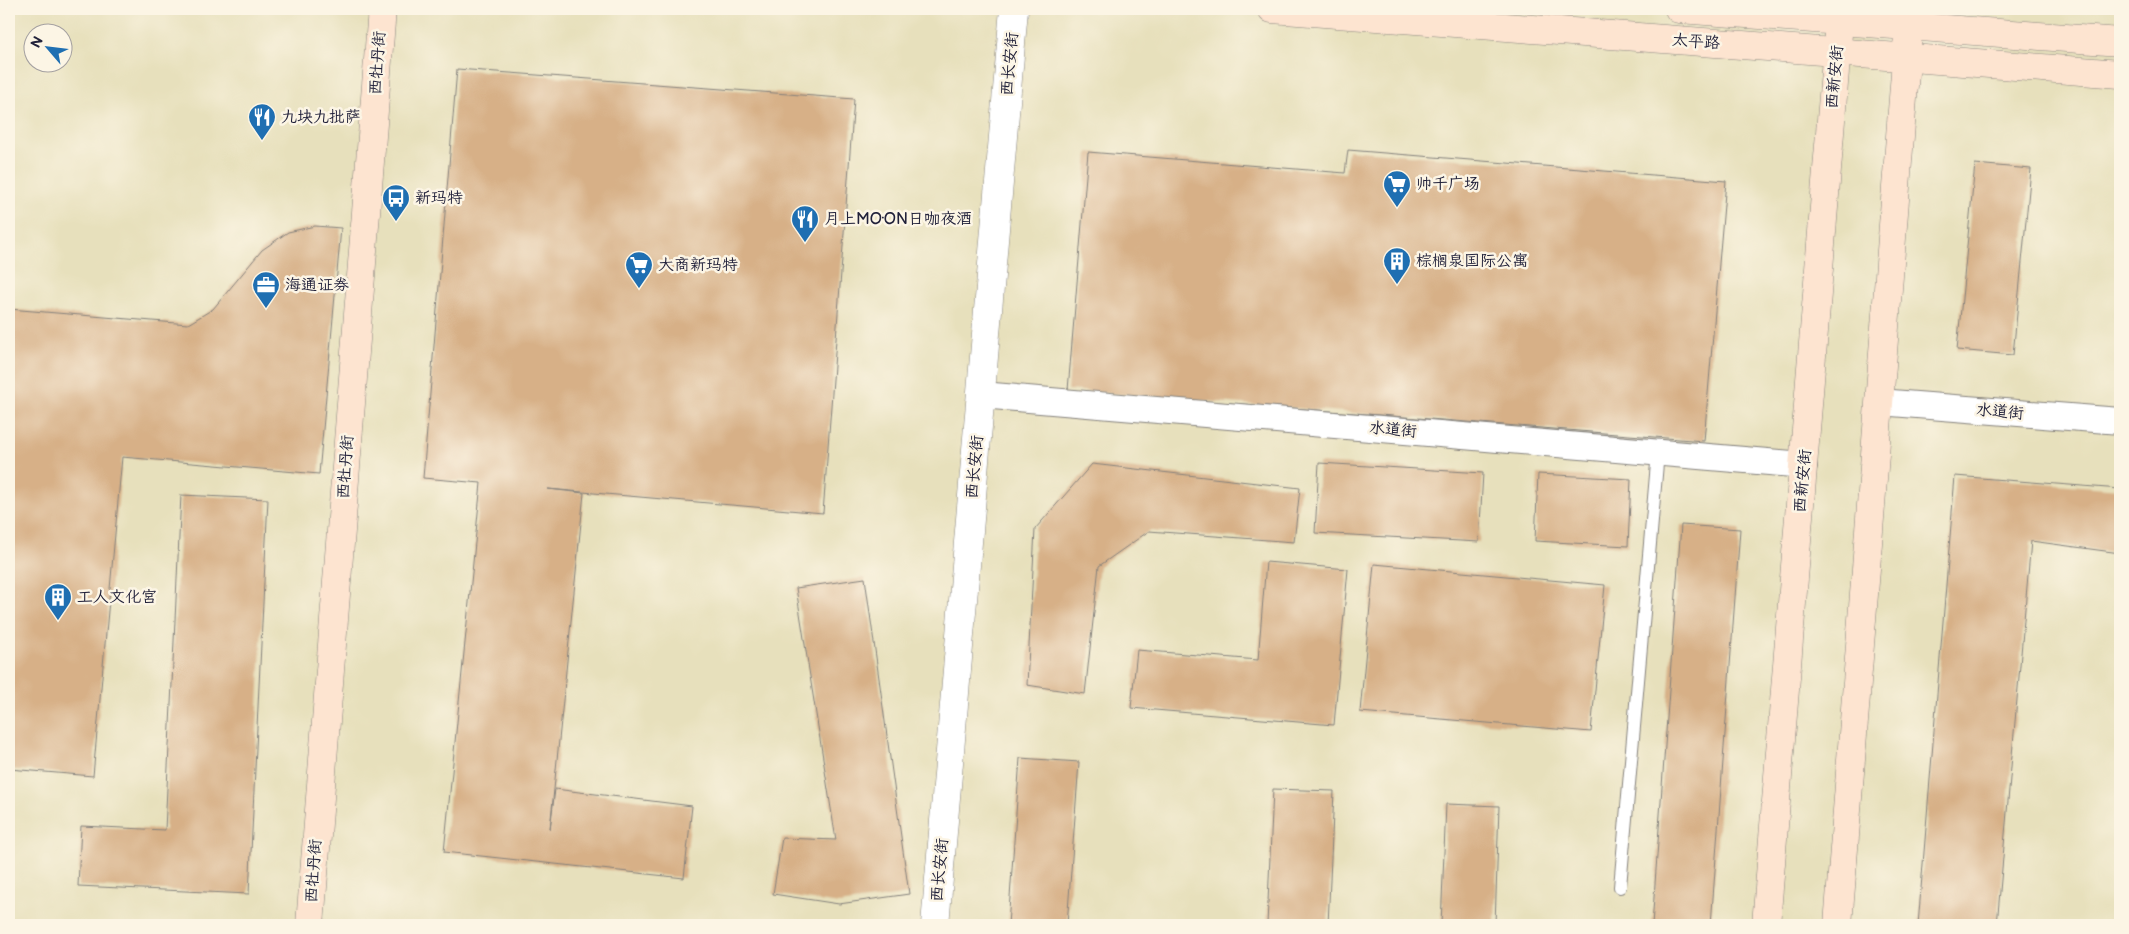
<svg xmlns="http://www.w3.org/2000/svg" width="2129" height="934" font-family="'Balsamiq Sans','LXGW WenKai TC',sans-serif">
	<rect width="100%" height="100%" fill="#fcf5e5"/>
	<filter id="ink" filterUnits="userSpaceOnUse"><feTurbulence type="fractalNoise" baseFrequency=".02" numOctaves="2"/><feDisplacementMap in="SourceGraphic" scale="10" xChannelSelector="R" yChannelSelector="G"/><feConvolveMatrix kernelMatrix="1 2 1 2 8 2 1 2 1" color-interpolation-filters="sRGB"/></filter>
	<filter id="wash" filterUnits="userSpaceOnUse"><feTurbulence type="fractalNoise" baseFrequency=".0096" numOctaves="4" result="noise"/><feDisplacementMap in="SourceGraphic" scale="20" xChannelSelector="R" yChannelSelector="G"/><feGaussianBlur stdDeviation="1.12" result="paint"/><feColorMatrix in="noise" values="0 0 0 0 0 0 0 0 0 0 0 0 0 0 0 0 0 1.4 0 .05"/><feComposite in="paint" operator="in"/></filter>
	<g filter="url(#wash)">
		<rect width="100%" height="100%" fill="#e7e0bc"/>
		<g id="blocks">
			<g fill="#d7b087">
				<path d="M 457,69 L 854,99 L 823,513 L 548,489 L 584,493 L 550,829 L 555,789 L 692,806 L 684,878 L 444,852 L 481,483 L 423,478 Z"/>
				<path d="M 1348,150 L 1726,181 L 1704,441 L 1068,390 L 1088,152 L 1345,173 Z"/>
				<path d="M 1975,164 L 2031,169 L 2013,355 L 1957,350 Z"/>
				<path d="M 315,226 L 341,228 L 319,474 L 122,457 L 93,776 L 9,769 L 9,309 L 188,324 L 213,309 L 262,250 L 288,232 Z"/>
				<path d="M 1319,463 L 1483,473 L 1479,542 L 1315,533 Z"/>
				<path d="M 1092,464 L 1300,488 L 1294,542 L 1149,531 L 1099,566 L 1085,694 L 1027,685 L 1035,529 Z"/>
				<path d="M 1538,474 L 1631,479 L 1628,546 L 1535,541 Z"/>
				<path d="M 1955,476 L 2120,489 L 2120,553 L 2031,541 L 1997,925 L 1918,925 Z"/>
				<path d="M 181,495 L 268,499 L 249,894 L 78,886 L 81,826 L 165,830 Z"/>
				<path d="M 1681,525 L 1740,529 L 1711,925 L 1652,925 Z"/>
				<path d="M 1266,562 L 1348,569 L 1334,725 L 1131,708 L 1137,650 L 1258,660 Z"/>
				<path d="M 1374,564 L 1605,585 L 1591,732 L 1360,712 Z"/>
				<path d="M 865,578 L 909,894 L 839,904 L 773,894 L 782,838 L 836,840 L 796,588 Z"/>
				<path d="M 1020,758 L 1079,762 L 1067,925 L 1008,925 Z"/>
				<path d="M 1273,789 L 1334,791 L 1328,925 L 1267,925 Z"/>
				<path d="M 1446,804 L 1499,806 L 1495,925 L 1441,925 Z"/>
			</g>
		</g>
	</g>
	<g filter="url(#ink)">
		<use href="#blocks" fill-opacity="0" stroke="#84817c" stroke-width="1"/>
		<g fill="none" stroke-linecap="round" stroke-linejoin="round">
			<g stroke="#84817c" stroke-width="14">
				<path id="service" d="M 1620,887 L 1658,452"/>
			</g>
			<g stroke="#84817c" stroke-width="28">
				<g id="minor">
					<path d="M 981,395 L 1804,465"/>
					<path d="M 1879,402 L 2120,421"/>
				</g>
			</g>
			<g stroke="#84817c" stroke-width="29">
				<path id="tertiary" d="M 935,925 L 1014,9"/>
			</g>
			<g stroke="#84817c" stroke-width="29">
				<g id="secondary">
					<path d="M 1272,9 L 2120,74"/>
					<path d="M 1679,9 L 2120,42"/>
					<path d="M 310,925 L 382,9"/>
					<path d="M 1766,925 L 1840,9"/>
					<path d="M 1838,925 L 1910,9"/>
				</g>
			</g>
			<use href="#service" stroke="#fff" stroke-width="12"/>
			<use href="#minor" stroke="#fff" stroke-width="26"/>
			<use href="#tertiary" stroke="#fff" stroke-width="28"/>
			<use href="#secondary" stroke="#fde4d0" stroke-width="28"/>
		</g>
	</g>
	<defs>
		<g id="restaurant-pin" transform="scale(1.4375)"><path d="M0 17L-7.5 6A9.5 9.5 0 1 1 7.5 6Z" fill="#1f6fb2" stroke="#fcf5e5"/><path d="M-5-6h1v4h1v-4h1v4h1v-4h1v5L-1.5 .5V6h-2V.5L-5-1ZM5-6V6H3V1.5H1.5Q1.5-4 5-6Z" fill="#fff"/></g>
		<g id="supermarket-pin" transform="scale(1.4375)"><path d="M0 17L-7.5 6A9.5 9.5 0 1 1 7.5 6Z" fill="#1f6fb2" stroke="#fcf5e5"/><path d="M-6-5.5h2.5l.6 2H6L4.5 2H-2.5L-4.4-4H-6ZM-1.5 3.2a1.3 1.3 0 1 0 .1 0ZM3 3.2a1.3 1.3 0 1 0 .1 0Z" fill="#fff"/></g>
		<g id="bus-pin" transform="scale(1.4375)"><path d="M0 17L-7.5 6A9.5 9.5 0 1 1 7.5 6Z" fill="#1f6fb2" stroke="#fcf5e5"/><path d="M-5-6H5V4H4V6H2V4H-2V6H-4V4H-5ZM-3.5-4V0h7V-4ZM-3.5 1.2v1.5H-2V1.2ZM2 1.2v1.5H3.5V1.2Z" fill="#fff"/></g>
		<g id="building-pin" transform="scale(1.4375)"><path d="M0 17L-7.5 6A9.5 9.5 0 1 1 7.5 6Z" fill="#1f6fb2" stroke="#fcf5e5"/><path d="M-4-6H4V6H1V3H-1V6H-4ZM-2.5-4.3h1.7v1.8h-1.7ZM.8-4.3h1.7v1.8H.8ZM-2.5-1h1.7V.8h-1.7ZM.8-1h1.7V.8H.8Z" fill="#fff"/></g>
		<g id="office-pin" transform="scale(1.4375)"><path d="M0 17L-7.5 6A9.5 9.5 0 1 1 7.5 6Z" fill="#1f6fb2" stroke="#fcf5e5"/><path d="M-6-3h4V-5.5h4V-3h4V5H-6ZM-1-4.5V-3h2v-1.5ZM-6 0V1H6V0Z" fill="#fff"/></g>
	</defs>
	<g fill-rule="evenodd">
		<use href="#restaurant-pin" x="262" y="117"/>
		<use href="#supermarket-pin" x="1397" y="184"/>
		<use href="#bus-pin" x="396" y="198"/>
		<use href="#restaurant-pin" x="805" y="219"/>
		<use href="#building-pin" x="1397" y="261"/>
		<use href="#supermarket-pin" x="639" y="265"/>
		<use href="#office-pin" x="266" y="285"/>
		<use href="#building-pin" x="58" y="597"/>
	</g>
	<g text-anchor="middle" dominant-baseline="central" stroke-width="5" stroke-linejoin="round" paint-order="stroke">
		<g font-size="16" fill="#22223b" stroke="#fcf5e5">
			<text transform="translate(1696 42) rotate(4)">太平路</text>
			<text transform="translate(378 63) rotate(-86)">西牡丹街</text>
			<text transform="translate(1010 64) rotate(-85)">西长安街</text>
			<text transform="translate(1835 77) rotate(-85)">西新安街</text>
			<text transform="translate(2000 412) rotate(5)">水道街</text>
			<text transform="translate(1393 430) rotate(5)">水道街</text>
			<text transform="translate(346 467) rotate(-86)">西牡丹街</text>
			<text transform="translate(975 467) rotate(-85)">西长安街</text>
			<text transform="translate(1803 481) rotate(-85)">西新安街</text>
			<text transform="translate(940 870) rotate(-85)">西长安街</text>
			<text transform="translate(314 871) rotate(-86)">西牡丹街</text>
		</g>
		<g font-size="16" fill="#22223b" stroke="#fcf5e5" text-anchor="start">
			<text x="281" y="117">九块九批萨</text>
			<text x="1416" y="184">帅千广场</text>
			<text x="415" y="198">新玛特</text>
			<text x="824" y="219">月上MO·ON日咖夜酒</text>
			<text x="1416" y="261">棕榈泉国际公寓</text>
			<text x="658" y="265">大商新玛特</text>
			<text x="285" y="285">海通证券</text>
			<text x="77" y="597">工人文化宫</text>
		</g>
	</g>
	<rect width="2129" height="934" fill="none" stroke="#fcf5e5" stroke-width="30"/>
	<g transform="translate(48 48) rotate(298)"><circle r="24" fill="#fcf5e5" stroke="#a5a1a1"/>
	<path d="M0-4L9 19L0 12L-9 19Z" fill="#1f6fb2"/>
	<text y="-8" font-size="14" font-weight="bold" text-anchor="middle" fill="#22223b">N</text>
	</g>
</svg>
